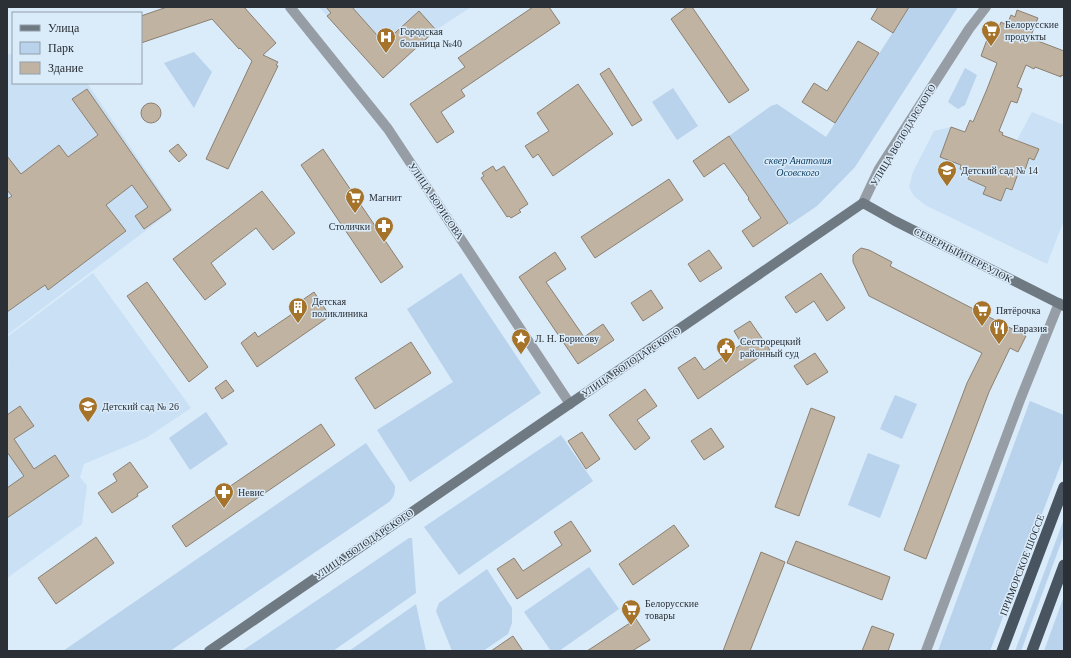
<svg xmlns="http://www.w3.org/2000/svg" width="1071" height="658" font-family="Georgia,serif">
	<rect width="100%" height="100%" fill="#daebfa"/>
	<g fill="#c9e0f5">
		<path d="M 319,7 L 471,7 L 436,30 L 383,78 Z"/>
		<path d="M 7,54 L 13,54 L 13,83 L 87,83 L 173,210 L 7,335 Z"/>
		<path d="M 1032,112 L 1064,125 L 1064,220 L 1047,264 L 925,205 L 914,196 L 909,187 L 913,172 L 934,131 L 951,127 L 961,165 L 960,169 L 970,173 L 968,179 L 979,184 L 991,174 L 983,193 L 1001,200 L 1006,188 L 1012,190 L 1016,167 L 1025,170 L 1029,158 L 1034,160 L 1039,149 L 1017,140 Z"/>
		<path d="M 93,273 L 191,408 L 146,438 L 84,464 L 80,477 L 87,486 L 82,524 L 7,578 L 7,365 L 9,363 L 7,361 L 7,337 Z"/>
	</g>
	<g fill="#b8d3eb">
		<path d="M 909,7 L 958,7 L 855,167 L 817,206 L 789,225 L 729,136 L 771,106 L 777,104 L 826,137 Z"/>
		<path d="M 194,52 L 212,72 L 194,108 L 164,63 Z"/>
		<path d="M 965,68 L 977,75 L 965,105 L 958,109 L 948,102 Z"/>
		<path d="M 673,88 L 698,126 L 677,140 L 652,102 Z"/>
		<path d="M 461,273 L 541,393 L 410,482 L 377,430 L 453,382 L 407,309 Z"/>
		<path d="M 895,395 L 917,404 L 902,439 L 880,429 Z"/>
		<path d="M 1030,401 L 1064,415 L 1064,456 L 990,651 L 938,651 Z"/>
		<path d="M 206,412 L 228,444 L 190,470 L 169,438 Z"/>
		<path d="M 561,435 L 593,481 L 459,575 L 424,527 Z"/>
		<path d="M 366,443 L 395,486 C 395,493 394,497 389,502 L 170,651 L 63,651 Z"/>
		<path d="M 868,453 L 900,465 L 880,518 L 848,505 Z"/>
		<path d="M 1064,519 L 1064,535 L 1021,651 L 1015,651 Z"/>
		<path d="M 409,538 L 412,538 L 416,593 L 333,651 L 242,651 Z"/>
		<path d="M 589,567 L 619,609 L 559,651 L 551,651 L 524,612 Z"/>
		<path d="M 487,569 L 512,608 L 512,623 L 508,634 L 483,651 L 452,651 L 436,611 L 439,603 Z"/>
		<path d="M 1064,596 L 1064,651 L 1044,651 Z"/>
		<path d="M 416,604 L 426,651 L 349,651 Z"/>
	</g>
	<g fill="#c0b3a2" stroke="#8c8070">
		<path d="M 167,7 L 244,7 L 276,43 L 263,55 L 278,62 L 276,65 L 278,66 L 228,169 L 206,159 L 252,61 L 240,48 L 239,49 L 212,19 L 141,43 L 141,16 Z"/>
		<path d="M 326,7 L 352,7 L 384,43 L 419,11 L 436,30 L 383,78 L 327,16 L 331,13 Z"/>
		<path d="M 533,7 L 549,7 L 560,23 L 461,90 L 465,96 L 441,112 L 454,132 L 437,143 L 410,104 L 465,67 L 458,58 Z"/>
		<path d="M 687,7 L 692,7 L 749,90 L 729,103 L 671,19 Z"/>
		<path d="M 878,7 L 909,7 L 893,33 L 871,19 Z"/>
		<path d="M 1017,10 L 1038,18 L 1030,38 L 1064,51 L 1064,76 L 1061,75 L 1061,77 L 1035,67 L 1034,69 L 1026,65 L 1017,87 L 1022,89 L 1017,103 L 1011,101 L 999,131 L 1003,133 L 1002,135 L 1039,149 L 1034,160 L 1029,158 L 1025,170 L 1020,168 L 1012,190 L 1006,188 L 1001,201 L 983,194 L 986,187 L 968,179 L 970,173 L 960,169 L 961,165 L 940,157 L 951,127 L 965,132 L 970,120 L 973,122 L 987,89 L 997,63 L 981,56 L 989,34 L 995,37 L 1001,22 L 1007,25 L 1011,15 L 1015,17 Z"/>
		<path d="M 858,41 L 879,53 L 835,123 L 802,102 L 814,83 L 827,91 Z"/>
		<path d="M 609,68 L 642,120 L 632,126 L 600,74 Z"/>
		<path d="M 578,84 L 613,134 L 553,176 L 538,154 L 533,158 L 525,146 L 549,131 L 537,113 Z"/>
		<path d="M 87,89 L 171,210 L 144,229 L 135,216 L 148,207 L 132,185 L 106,205 L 126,231 L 48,290 L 45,285 L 7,312 L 7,199 L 12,196 L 7,190 L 7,156 L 21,174 L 59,145 L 68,157 L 98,135 L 72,99 Z"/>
		<circle cx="151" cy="113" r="10"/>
		<path d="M 729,136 L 788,223 L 753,247 L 742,231 L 761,218 L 748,199 L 749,198 L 724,163 L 704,177 L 693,161 Z"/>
		<path d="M 178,144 L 187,155 L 179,162 L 169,151 Z"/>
		<path d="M 323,149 L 403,267 L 381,283 L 301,165 Z"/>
		<path d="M 493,166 L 496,171 L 504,166 L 528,204 L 519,210 L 521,212 L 511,218 L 509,216 L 507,217 L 481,178 L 484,176 L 482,173 Z"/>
		<path d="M 669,179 L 683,200 L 595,258 L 581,237 Z"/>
		<path d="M 262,191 L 295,233 L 273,250 L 256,228 L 211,263 L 226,284 L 205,300 L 173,259 Z"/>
		<path d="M 861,248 L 869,250 L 892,262 L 890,266 L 1026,336 L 1018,352 L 1010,348 L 989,392 L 926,559 L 904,550 L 967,383 L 982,353 L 869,296 L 853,262 L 853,255 L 857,251 Z"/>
		<path d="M 709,250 L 722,268 L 700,282 L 688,264 Z"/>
		<path d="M 555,252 L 566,269 L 546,282 L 584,337 L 603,324 L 614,340 L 578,364 L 519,277 Z"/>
		<path d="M 821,273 L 845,308 L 827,321 L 814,301 L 796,313 L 785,297 Z"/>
		<path d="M 147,282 L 208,367 L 189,382 L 127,296 Z"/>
		<path d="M 651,290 L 663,308 L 643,321 L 631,303 Z"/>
		<path d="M 314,292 L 330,316 L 257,367 L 241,343 L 255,332 L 258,337 L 301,308 L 298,303 Z"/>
		<path d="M 750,321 L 770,350 L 698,399 L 678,368 L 695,357 L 704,370 L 742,344 L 734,331 Z"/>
		<path d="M 411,342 L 431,373 L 375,409 L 355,378 Z"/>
		<path d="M 815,353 L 828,372 L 807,385 L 794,366 Z"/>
		<path d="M 226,380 L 234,391 L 222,399 L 215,388 Z"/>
		<path d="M 645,389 L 657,406 L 637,420 L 650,438 L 635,450 L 609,415 Z"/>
		<path d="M 20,406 L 34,426 L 14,439 L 34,469 L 55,455 L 69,476 L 7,518 L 7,488 L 24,476 L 7,452 L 7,415 Z"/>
		<path d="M 811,408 L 835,417 L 799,516 L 775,507 Z"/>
		<path d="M 321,424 L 335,445 L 186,547 L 172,526 Z"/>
		<path d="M 711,428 L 724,447 L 704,460 L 691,441 Z"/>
		<path d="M 582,432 L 600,459 L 586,469 L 568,441 Z"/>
		<path d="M 130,462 L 148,487 L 137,494 L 138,496 L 112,513 L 98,493 L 117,481 L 113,474 Z"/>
		<path d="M 571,521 L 591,551 L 517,599 L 497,569 L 514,558 L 523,571 L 562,545 L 554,532 Z"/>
		<path d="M 674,525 L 689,546 L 633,585 L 619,564 Z"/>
		<path d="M 96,537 L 114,563 L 56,604 L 38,578 Z"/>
		<path d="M 796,541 L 890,577 L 882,600 L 787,563 Z"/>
		<path d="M 761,552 L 785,562 L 750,651 L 723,651 Z"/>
		<path d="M 636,619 L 650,640 L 632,651 L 587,651 Z"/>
		<path d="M 872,626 L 894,634 L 888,651 L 862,651 Z"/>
		<path d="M 513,636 L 523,651 L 491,651 Z"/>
	</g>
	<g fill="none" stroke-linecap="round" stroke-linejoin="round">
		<g stroke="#969da4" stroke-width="10">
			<path d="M 290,7 L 388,129 L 570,404"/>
			<path d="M 863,203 L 879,169 L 969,29 L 986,7"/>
			<path d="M 926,651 L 1020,400 L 1059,303"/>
		</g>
		<path stroke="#6f7982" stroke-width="10" d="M 209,651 L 863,203 L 895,221 L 1064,306"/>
		<g stroke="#485560" stroke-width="11">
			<path d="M 1002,651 L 1064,487"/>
			<path d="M 1032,651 L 1064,565"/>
		</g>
	</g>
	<defs>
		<g id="supermarket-pin" transform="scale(1)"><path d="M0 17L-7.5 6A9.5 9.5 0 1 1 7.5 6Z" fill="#a57329" stroke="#daebfa"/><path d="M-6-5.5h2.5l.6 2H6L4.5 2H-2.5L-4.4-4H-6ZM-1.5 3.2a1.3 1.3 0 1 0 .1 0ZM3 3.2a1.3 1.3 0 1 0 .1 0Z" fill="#fff"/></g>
		<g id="hospital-pin" transform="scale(1)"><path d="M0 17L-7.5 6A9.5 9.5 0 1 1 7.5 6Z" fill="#a57329" stroke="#daebfa"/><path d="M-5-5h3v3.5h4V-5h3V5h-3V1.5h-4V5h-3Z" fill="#fff"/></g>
		<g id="school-pin" transform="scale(1)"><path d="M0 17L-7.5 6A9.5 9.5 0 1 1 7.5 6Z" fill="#a57329" stroke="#daebfa"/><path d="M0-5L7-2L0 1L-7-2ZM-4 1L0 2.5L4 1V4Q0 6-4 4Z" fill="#fff"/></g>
		<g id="pharmacy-pin" transform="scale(1)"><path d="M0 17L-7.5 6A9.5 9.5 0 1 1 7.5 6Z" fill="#a57329" stroke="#daebfa"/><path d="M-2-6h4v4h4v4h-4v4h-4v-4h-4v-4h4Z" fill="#fff"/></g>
		<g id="building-pin" transform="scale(1)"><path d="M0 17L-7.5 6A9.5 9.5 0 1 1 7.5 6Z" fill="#a57329" stroke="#daebfa"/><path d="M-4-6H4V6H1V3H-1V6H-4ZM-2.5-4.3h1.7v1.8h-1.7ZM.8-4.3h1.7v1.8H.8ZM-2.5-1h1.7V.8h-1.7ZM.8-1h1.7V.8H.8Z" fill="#fff"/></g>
		<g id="restaurant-pin" transform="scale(1)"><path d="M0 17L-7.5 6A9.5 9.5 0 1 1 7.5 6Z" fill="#a57329" stroke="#daebfa"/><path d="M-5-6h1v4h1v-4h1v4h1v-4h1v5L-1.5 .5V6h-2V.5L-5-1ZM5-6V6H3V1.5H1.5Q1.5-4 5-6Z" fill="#fff"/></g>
		<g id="sight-pin" transform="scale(1)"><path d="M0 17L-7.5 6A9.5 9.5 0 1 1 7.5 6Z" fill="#a57329" stroke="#daebfa"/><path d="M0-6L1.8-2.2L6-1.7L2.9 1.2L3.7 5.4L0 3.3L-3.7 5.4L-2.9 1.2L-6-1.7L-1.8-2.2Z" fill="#fff"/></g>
		<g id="civic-pin" transform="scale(1)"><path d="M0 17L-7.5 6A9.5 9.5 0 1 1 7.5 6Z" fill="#a57329" stroke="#daebfa"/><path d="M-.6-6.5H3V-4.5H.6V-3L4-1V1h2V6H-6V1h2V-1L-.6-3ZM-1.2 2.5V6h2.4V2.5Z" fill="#fff"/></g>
	</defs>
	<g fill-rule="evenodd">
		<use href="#supermarket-pin" x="991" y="30"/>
		<use href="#hospital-pin" x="386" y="37"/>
		<use href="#school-pin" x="947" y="170"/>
		<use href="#supermarket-pin" x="355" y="197"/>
		<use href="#pharmacy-pin" x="384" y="226"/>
		<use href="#building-pin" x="298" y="307"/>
		<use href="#supermarket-pin" x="982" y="310"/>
		<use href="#restaurant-pin" x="999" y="328"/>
		<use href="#sight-pin" x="521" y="338"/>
		<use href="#civic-pin" x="726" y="347"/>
		<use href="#school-pin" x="88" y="406"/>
		<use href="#pharmacy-pin" x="224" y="492"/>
		<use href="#supermarket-pin" x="631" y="609"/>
	</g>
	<g text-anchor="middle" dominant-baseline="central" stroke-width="3" stroke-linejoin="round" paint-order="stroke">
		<g font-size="10" fill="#2a3036" stroke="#daebfa" text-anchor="start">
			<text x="1005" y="24">Белорусские<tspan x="1005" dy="12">продукты</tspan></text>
			<text x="400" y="31">Городская<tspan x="400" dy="12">больница №40</tspan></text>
			<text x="961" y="170">Детский сад № 14</text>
			<text x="369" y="197">Магнит</text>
			<text x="370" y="226" text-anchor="end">Столички</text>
			<text x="312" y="301">Детская<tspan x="312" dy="12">поликлиника</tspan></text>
			<text x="996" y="310">Пятёрочка</text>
			<text x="1013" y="328">Евразия</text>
			<text x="535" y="338">Л. Н. Борисову</text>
			<text x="740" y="341">Сестрорецкий<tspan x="740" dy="12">районный суд</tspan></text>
			<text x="102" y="406">Детский сад № 26</text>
			<text x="238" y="492">Невис</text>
			<text x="645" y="603">Белорусские<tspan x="645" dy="12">товары</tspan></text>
		</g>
		<g font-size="10" fill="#2a3036" stroke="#daebfa">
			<text transform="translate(903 135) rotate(-59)">УЛИЦА ВОЛОДАРСКОГО</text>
			<text transform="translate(436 201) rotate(56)">УЛИЦА БОРИСОВА</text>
			<text transform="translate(963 255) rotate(27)">СЕВЕРНЫЙ ПЕРЕУЛОК</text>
			<text transform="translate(631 362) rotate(-34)">УЛИЦА ВОЛОДАРСКОГО</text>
			<text transform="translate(364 544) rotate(-34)">УЛИЦА ВОЛОДАРСКОГО</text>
			<text transform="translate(1022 565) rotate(-69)">ПРИМОРСКОЕ ШОССЕ</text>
		</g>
		<g font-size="10" font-style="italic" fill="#063a5e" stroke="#daebfa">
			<text x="798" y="160">сквер Анатолия<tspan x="798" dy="12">Осовского</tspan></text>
		</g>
	</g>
	<rect width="1071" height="658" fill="none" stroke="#2a3036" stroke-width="16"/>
	<rect x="12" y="12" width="130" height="72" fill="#daebfa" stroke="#94a0ac"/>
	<rect x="20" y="25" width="20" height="6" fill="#6f7982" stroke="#94a0ac"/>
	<text x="48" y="32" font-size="12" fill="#2a3036">Улица</text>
	<rect x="20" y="42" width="20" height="12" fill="#b8d3eb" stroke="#94a0ac"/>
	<text x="48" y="52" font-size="12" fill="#2a3036">Парк</text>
	<rect x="20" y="62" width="20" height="12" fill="#c0b3a2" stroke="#94a0ac"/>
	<text x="48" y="72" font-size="12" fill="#2a3036">Здание</text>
</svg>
